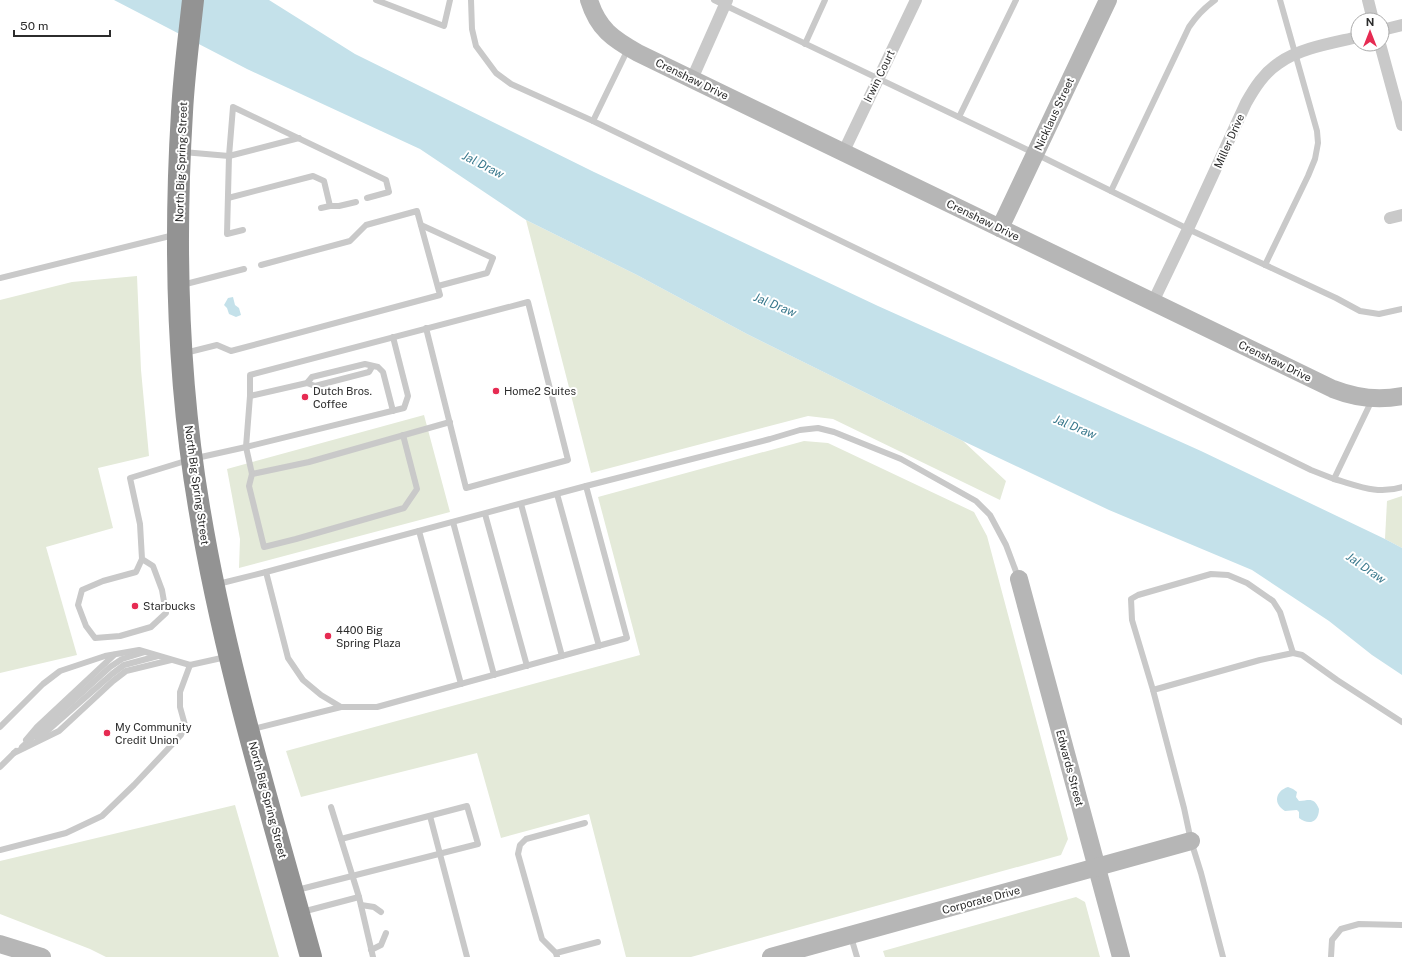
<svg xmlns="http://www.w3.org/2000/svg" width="1402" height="957" font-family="'Public Sans',sans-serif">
	<rect width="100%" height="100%" fill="#fff"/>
	<g fill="#e4ead9">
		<path d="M 526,220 L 637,275 L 747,334 L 963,441 L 1006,481 L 1000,500 L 833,419 L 808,416 L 591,473 Z"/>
		<path d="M 137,276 L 141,370 L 149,456 L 98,468 L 113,528 L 46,547 L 77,655 L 0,673 L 0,300 L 72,282 Z"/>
		<path d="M 424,415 L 450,512 L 239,568 L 240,539 L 227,469 Z"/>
		<path d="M 804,441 L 828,443 L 974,512 L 987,536 L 1068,839 L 1061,855 L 691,957 L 626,957 L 589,814 L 501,838 L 477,753 L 301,797 L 286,751 L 640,655 L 598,497 Z"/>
		<path d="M 1402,496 L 1402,548 L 1385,539 L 1387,501 Z"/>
		<path d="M 235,805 L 279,957 L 106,957 L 90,949 L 0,914 L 0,861 Z"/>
		<path d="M 1076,897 L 1085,902 L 1100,957 L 885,957 L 883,951 Z"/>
	</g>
	<g fill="#c4e1ea">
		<path d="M 114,0 L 269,0 L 355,54 L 594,172 L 878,306 L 1201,451 L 1385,539 L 1402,548 L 1402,675 L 1372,655 L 1329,621 L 1252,570 L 1109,510 L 963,441 L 747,334 L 637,275 L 526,220 L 420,149 L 247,69 Z"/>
		<path d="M 233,297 L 235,305 L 239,308 L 241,315 L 236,317 L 229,314 L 227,308 L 224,305 L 228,298 Z"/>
		<path d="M 1288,787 L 1293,789 L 1297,792 L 1296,797 L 1299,801 C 1310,800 1314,797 1319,809 C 1319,822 1309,826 1299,818 L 1299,812 L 1297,810 L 1285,811 C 1273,804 1275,791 1288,787 Z"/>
	</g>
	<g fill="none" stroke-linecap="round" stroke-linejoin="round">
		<g stroke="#c9c9c9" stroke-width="6">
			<path d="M 376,0 L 444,26 L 450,0"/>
			<path d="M 471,0 L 472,29 L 476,46 L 496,73 L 511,84 L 593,121"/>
			<path d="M 714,0 L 1036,154 L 1188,229 L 1336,298 L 1360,311 L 1379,314 L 1402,309"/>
			<path d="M 805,44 L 825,0"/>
			<path d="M 628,49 L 593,121 L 1089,361 L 1311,470 L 1334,479"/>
			<path d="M 959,117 L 1016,0"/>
			<path d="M 183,152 L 229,156 L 299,138"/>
			<path d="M 1111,191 L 1189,27 C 1197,15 1204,8 1215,0"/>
			<path d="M 228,198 L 313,176 L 324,181 L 330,206"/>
			<path d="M 321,208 L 330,206 L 339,206 L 356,202"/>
			<path d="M 421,225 L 493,258 L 487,273 L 438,286"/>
			<path d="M 243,230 L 227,234 L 229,156 L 233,107 L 386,180 L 389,192 L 367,198"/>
			<path d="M 1265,265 L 1308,176 L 1315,159 L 1318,143 L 1317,131 L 1280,0"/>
			<path d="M 0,278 L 174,235"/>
			<path d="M 182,285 L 244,269"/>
			<path d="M 393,337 L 408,396 L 404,408 L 246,447 L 252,474 L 309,462 L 450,422"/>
			<path d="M 185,353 L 217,345 L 231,351 L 440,295 L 417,211 L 366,225 L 350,241 L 261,265"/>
			<path d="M 307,383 L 315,386 L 369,372 L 372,367"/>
			<path d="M 250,396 L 307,383 L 312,377 L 365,364 L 378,367 L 383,372 L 393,411"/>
			<path d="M 1372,400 L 1334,479 C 1359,486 1377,495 1402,487"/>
			<path d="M 252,474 L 249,486 L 264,547 L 296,539 L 404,508 L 417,489 L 403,435"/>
			<path d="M 557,494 L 599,646"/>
			<path d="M 521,504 L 562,656"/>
			<path d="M 485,514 L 527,666"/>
			<path d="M 453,522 L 494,675"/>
			<path d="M 419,531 L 461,684"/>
			<path d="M 142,559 L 153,566 L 162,590 L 166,613 L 151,627 L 120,636 L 95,638 L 86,626 L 78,605 L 82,590 L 103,581 L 136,572 L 142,559 L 140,524 L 130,478 L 192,459 L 246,447 L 250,396 L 250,375 L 528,302 L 568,460 L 466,488 L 426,328"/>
			<path d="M 266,572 L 586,486 L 770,439 L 800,430 L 818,428 L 834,432 L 901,459 L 976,501 L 990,515 L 1006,545 L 1018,577"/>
			<path d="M 218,584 L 266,572 L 288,658 L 303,680 L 321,695 L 341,707 L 253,729"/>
			<path d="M 1153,690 L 1132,620 L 1131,599 L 1138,595 L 1211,574 L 1228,575 L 1247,583 L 1273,601 L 1280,612 L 1293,653"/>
			<path d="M 341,707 L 377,707 L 627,638 L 586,486"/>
			<path d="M 0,727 L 43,684 L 60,671 L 105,656 L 139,650 L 190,665 L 226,657"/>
			<path d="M 38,739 L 112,674 L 124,665 L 158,656"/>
			<path d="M 26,740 L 37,727 L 114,655"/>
			<path d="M 22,747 L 110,667 L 122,659 L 145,652"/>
			<path d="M 14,753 L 59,731 L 113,681 L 126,671 L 171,660"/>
			<path d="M 0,767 L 16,751"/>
			<path d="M 331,807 L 359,897 L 373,957"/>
			<path d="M 430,816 L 467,957"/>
			<path d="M 0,850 L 66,833 L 102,816 L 134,785 L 181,735 L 185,725 L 180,707 L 180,692 L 190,665"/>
			<path d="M 297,890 L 478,844 L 467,806 L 341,839"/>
			<path d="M 361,905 L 374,907 L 381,912"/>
			<path d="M 302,912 L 359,897"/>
			<path d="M 851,937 L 857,957"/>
			<path d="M 371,950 L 381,945 L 386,933"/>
			<path d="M 556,953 L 598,942"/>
			<path d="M 557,957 L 556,953 L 542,939 L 518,854 L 520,845 L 526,839 L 585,823"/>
			<path d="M 1223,957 L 1201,873 L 1191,841 L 1184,808 L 1153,690 L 1260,660 L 1293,653 L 1302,655 L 1337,680 L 1402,722"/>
			<path d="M 1331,957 L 1332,940 L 1341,929 L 1359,924 L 1402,925"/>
		</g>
		<g stroke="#c9c9c9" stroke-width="12">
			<path d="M 1368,0 L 1373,20"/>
			<path d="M 1382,30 L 1402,25"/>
			<path d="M 1380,44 L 1402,125"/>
			<path d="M 692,79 L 727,0"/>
			<path d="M 843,153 L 916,0"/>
			<path d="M 1390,218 L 1402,215"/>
			<path d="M 1153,302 L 1188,229 L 1246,103 C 1255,87 1264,73 1279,63 C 1300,48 1333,43 1358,37"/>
		</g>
		<g stroke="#b6b6b6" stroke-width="18">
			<path d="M 589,0 C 598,29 613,39 638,53 L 1333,389 C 1356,398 1378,401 1402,396"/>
			<path d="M 1000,228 L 1108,0"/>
			<path d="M 1019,579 L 1121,957"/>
			<path d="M 0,944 L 42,957"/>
			<path d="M 771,957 L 1191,841"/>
		</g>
		<path stroke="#939393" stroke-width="22" d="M 193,0 C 189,37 184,74 182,112 C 174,243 177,377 199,507 C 224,659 270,808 311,957"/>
	</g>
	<g fill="#e62b52" stroke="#fff" stroke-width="1.5">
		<circle cx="496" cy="391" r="4"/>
		<circle cx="305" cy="397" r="4"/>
		<circle cx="135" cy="606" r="4"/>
		<circle cx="328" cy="636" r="4"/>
		<circle cx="107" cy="733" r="4"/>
	</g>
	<g text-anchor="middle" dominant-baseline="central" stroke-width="4" stroke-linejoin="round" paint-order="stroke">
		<g font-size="11" fill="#2c2c2c" stroke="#fff">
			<text transform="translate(879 76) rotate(-64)">Irwin Court</text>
			<text transform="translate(692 79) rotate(26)">Crenshaw Drive</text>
			<text transform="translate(1054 114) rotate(-65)">Nicklaus Street</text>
			<text transform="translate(1229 141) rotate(-66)">Miller Drive</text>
			<text transform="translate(181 162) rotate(-88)">North Big Spring Street</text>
			<text transform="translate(983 220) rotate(26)">Crenshaw Drive</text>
			<text transform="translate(1275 361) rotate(26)">Crenshaw Drive</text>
			<text transform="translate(197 485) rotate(82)">North Big Spring Street</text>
			<text transform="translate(1070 768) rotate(75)">Edwards Street</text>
			<text transform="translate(268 800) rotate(75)">North Big Spring Street</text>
			<text transform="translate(981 900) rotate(-15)">Corporate Drive</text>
		</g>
		<g font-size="11" fill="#2c2c2c" stroke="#fff" text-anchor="start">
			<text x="313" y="391">Dutch Bros.<tspan x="313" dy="13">Coffee</tspan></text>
			<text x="504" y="391">Home2 Suites</text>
			<text x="143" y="606">Starbucks</text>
			<text x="336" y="630">4400 Big<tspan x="336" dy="13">Spring Plaza</tspan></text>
			<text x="115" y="727">My Community<tspan x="115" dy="13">Credit Union</tspan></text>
		</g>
		<g font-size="12" font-style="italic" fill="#3a798d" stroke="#fff">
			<text transform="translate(483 165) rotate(27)">Jal Draw</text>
			<text transform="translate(775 305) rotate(22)">Jal Draw</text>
			<text transform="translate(1075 427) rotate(22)">Jal Draw</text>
			<text transform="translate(1366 568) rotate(35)">Jal Draw</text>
		</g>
	</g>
	<g transform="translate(1370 32)"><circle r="19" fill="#ffffff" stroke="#ababab"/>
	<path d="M0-3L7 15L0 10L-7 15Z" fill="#e62b52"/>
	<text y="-6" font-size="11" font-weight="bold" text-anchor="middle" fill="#2c2c2c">N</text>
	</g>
	<path d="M14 30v6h96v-6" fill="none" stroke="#2c2c2c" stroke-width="2"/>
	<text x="20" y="30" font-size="12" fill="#2c2c2c" stroke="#ffffff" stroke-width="3" paint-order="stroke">50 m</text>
</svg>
